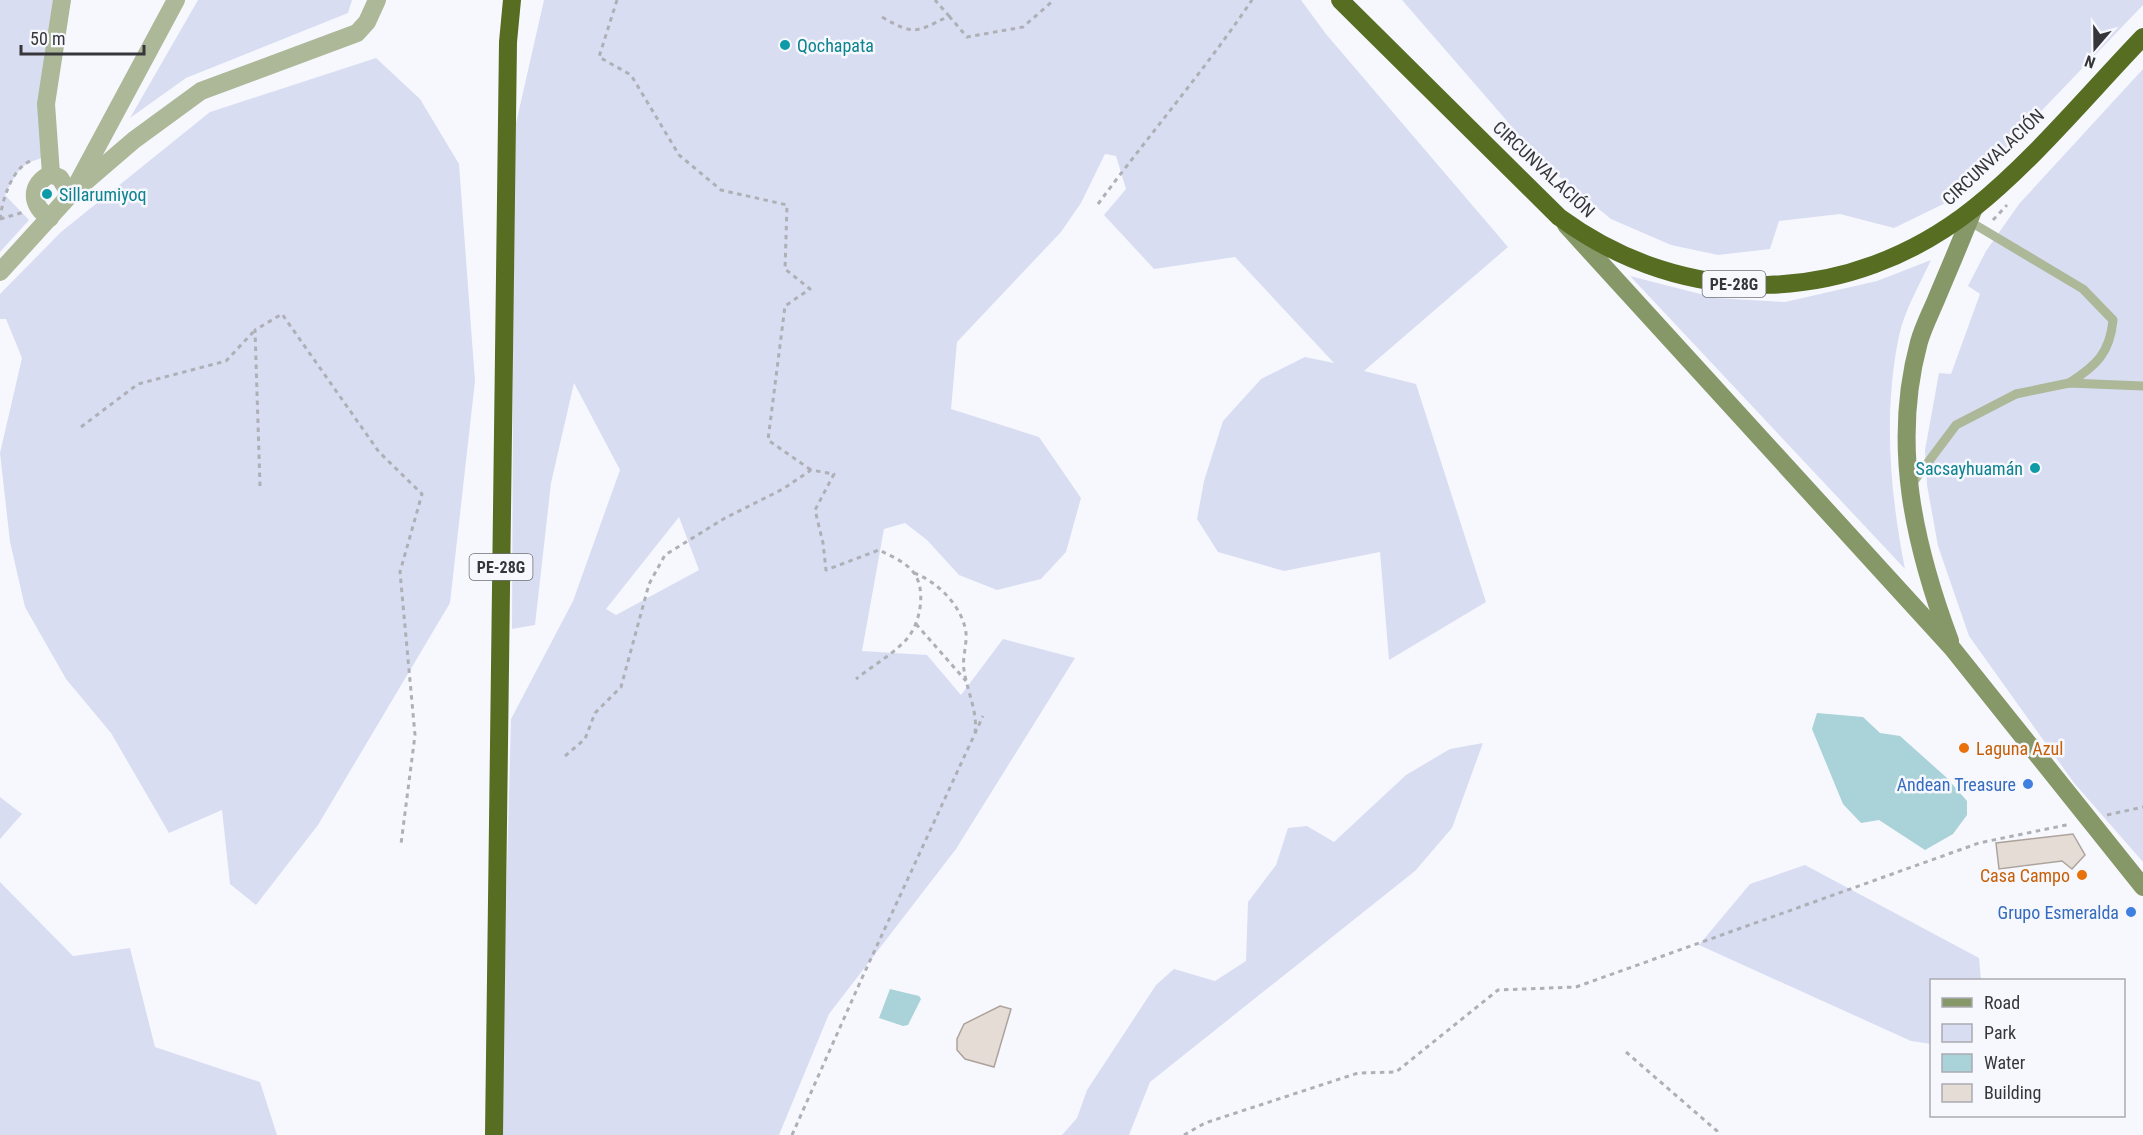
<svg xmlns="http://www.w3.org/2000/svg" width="2143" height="1135" font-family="'Roboto Condensed',sans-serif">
	<rect width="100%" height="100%" fill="#f7f8fe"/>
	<g fill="#d9ddf2" fill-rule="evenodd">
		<path d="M 0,0 L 62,0 L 50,156 C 20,163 19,168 5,195 L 29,220 L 0,252 Z"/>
		<path d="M 198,0 L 352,0 L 348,13 L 186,78 L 130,118 Z"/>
		<path d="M 544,0 L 1301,0 L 1326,34 L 1508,247 L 1364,371 L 1416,384 L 1486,602 L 1389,660 L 1380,552 L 1284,571 L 1218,552 L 1197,519 L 1204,481 L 1223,421 L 1261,379 L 1305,357 L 1334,363 L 1235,257 L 1154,269 L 1104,215 L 1126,189 L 1116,156 L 1105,154 L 1081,203 L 1061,232 L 957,342 L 951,409 L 1039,437 L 1081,498 L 1066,552 L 1041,579 L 997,590 L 959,575 L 927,540 L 905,523 L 884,529 L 862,651 L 927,655 L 961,695 L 1003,639 L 1075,658 L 956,849 L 829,1014 L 779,1135 L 500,1135 L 511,719 L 573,601 L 620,470 L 574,383 L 551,483 L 535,625 L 512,629 L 514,132 ZM 679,517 L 699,570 L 616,615 L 606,609 Z"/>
		<path d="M 1402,0 L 2143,0 L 2143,5 L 1960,196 L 1894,228 L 1840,214 L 1779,221 L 1770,249 L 1718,255 L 1671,245 L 1611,219 L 1545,165 Z"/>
		<path d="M 376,58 L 420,99 L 459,164 L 475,381 L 450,603 L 318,825 L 256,905 L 230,884 L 222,810 L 169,833 L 111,733 L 66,679 L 25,607 L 10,542 L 0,453 L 22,358 L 6,319 L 0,319 L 0,294 L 61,232 L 210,112 Z"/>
		<path d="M 2143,69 L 2143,862 L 2074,783 L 1969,636 L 1938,546 L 1927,485 L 1925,450 L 1939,373 L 1951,374 L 1980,294 L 1968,286 L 1986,251 L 2019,204 Z"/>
		<path d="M 1931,260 C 1920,284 1904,311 1899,336 C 1883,413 1890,493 1905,569 L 1630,276 L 1716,298 L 1785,302 L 1877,281 Z"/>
		<path d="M 1483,743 L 1452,828 L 1415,871 L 1150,1082 L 1129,1135 L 1062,1135 L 1077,1118 L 1087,1090 L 1156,985 L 1174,969 L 1215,981 L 1246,961 L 1248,902 L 1276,865 L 1288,828 L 1307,826 L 1334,842 L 1406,775 L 1450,749 Z"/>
		<path d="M 0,797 L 22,814 L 0,839 Z"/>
		<path d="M 1805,865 L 1979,958 L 1981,980 L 1932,980 L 1931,1044 L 1911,1041 L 1699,945 L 1750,884 Z"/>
		<path d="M 0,882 L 73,956 L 130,948 L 155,1047 L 260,1082 L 277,1135 L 0,1135 Z"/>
	</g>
	<g fill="#a9d2d9">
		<path d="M 1817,713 L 1863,717 L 1880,733 L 1900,736 L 1947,778 L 1967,801 L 1967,815 L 1953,834 L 1925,850 L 1879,820 L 1861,823 L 1843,804 L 1812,729 Z"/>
		<path d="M 890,989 L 919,996 L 921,999 L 908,1025 L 903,1026 L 879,1018 Z"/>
	</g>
	<g fill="#e6dcd6" stroke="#ada39d" stroke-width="1.5">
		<path d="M 2073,834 L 2085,855 L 2072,869 L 2062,861 L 1999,869 L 1996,843 Z"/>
		<path d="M 1000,1006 L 1011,1009 L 994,1067 L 965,1059 L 957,1050 L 957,1039 L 964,1024 Z"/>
	</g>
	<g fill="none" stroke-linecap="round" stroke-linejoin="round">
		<g stroke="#afb0b5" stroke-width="3" stroke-dasharray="4.5 4.5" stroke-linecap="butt">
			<path d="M 617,0 L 599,57 L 631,75 L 679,155 L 721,190 L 787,205 L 785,269 L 810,289 L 785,306 L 768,440 L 811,470"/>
			<path d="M 949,16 L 967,37 L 1023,27 L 1054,0"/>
			<path d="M 882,17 C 914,36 917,32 949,16 L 935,0"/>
			<path d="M 1098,204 C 1149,135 1204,71 1252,0"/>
			<path d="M 0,219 C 2,200 13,164 34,160"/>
			<path d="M 0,219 L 24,212"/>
			<path d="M 1993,220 L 2007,205"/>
			<path d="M 81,427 L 138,384 L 226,361 L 255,330"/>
			<path d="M 260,486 L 255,330 L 282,314 L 379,452 L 422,494 L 400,572 L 415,735 L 401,844"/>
			<path d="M 914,573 C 937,581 963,607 966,633 C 967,645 962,658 964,670 C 967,691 978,712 975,733"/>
			<path d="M 916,624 L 966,681"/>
			<path d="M 565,756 L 585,739 L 595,713 L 621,687 L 649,584 L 665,555 L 725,518 L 783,489 L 811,470 L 834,474 L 815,510 L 823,543 L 826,570 L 879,550 C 891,556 906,562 914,573 C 927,591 920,627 904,642 C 890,656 871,667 856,679"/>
			<path d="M 2107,815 L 2143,807"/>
			<path d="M 1626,1052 L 1717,1131 L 1718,1135"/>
			<path d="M 792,1135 L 862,978 L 983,716"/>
			<path d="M 1184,1135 L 1205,1123 L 1358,1073 L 1396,1072 L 1498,990 L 1576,987 L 1979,843 L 2071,824"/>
		</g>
		<g stroke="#acb898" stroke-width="9">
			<path d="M 1969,221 L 2083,289 L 2113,320 C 2110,353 2096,366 2069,383"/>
			<path d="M 1911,485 L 1956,425 L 2016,394 L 2069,383 L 2143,386"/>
		</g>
		<g stroke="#acb898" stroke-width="18">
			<path d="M 51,174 L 46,104 L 62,0"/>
			<path d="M 76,186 L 176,0"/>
			<path d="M 50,218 C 30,206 29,184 51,174 L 60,178 L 70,195"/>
			<path d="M 0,272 L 70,195 L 134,140 L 201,91 L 357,33 L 367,22 L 377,0"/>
		</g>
		<g stroke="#879868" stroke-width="18">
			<path d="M 1566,225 L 1952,648 L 2143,887"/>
			<path d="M 1950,641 C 1914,544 1891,445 1919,342 C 1923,328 1930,314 1936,300 C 1949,269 1962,239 1974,208"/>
		</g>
		<g stroke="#566d22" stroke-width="18">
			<path d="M 1340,0 L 1559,217 C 1687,311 1849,307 1974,208 C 2033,161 2090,92 2143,37"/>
			<path d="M 494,1135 L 508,42 L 512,0"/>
		</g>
	</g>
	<g fill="#0f9aa8" stroke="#f7f8fe" stroke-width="2">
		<circle cx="785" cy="45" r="6"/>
		<circle cx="47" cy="194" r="6"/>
		<circle cx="2035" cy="468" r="6"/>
	</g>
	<g fill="#e8710a" stroke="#f7f8fe" stroke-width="2">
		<circle cx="1964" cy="748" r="6"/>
		<circle cx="2082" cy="875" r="6"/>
	</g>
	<g fill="#3f7fe0" stroke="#f7f8fe" stroke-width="2">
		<circle cx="2028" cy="784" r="6"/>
		<circle cx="2131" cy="912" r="6"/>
	</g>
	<g text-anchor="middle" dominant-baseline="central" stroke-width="5" stroke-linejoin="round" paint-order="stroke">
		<g fill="#f7f8fe" stroke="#707075" stroke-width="1.5">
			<rect x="1702.5" y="271" width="63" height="26" rx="4.5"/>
			<rect x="469.5" y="554" width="63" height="26" rx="4.5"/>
		</g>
		<g font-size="16" font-weight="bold" fill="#36363a">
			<text x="1734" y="284">PE-28G</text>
			<text x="501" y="567">PE-28G</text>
		</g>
		<g font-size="18" fill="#0d838f" stroke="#f7f8fe" text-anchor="start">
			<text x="797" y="45">Qochapata</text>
			<text x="59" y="194">Sillarumiyoq</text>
			<text x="2023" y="468" text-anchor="end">Sacsayhuamán</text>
		</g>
		<g font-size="18" fill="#36363a" stroke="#f7f8fe">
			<text transform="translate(1993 157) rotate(-43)">CIRCUNVALACIÓN</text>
			<text transform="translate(1544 169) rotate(43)">CIRCUNVALACIÓN</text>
		</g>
		<g font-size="18" fill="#c56008" stroke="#f7f8fe" text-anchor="start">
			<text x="1976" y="748">Laguna Azul</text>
			<text x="2070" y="875" text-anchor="end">Casa Campo</text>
		</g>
		<g font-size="18" fill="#366cbe" stroke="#f7f8fe" text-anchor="end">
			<text x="2016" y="784">Andean Treasure</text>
			<text x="2119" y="912">Grupo Esmeralda</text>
		</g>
	</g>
	<rect x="1930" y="979" width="195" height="138" fill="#f7f8fe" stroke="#aaaab0" stroke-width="1.5"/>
	<rect x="1942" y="998" width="30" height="9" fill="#879868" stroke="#aaaab0" stroke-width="1.5"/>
	<text x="1984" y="1009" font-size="18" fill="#36363a">Road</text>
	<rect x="1942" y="1024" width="30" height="18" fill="#d9ddf2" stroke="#aaaab0" stroke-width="1.5"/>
	<text x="1984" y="1039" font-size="18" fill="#36363a">Park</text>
	<rect x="1942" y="1054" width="30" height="18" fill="#a9d2d9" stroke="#aaaab0" stroke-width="1.5"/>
	<text x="1984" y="1069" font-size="18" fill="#36363a">Water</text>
	<rect x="1942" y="1084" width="30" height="18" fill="#e6dcd6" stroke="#aaaab0" stroke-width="1.5"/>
	<text x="1984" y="1099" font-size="18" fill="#36363a">Building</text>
	<g transform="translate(2095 48) rotate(200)" stroke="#f7f8fe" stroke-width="4.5" paint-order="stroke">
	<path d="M0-4.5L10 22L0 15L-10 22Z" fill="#36363a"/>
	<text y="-9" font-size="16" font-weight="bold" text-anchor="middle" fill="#36363a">N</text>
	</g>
	<path d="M21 45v9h123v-9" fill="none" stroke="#36363a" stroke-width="3"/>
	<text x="30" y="45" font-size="18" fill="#36363a" stroke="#f7f8fe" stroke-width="4.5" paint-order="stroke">50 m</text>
</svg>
